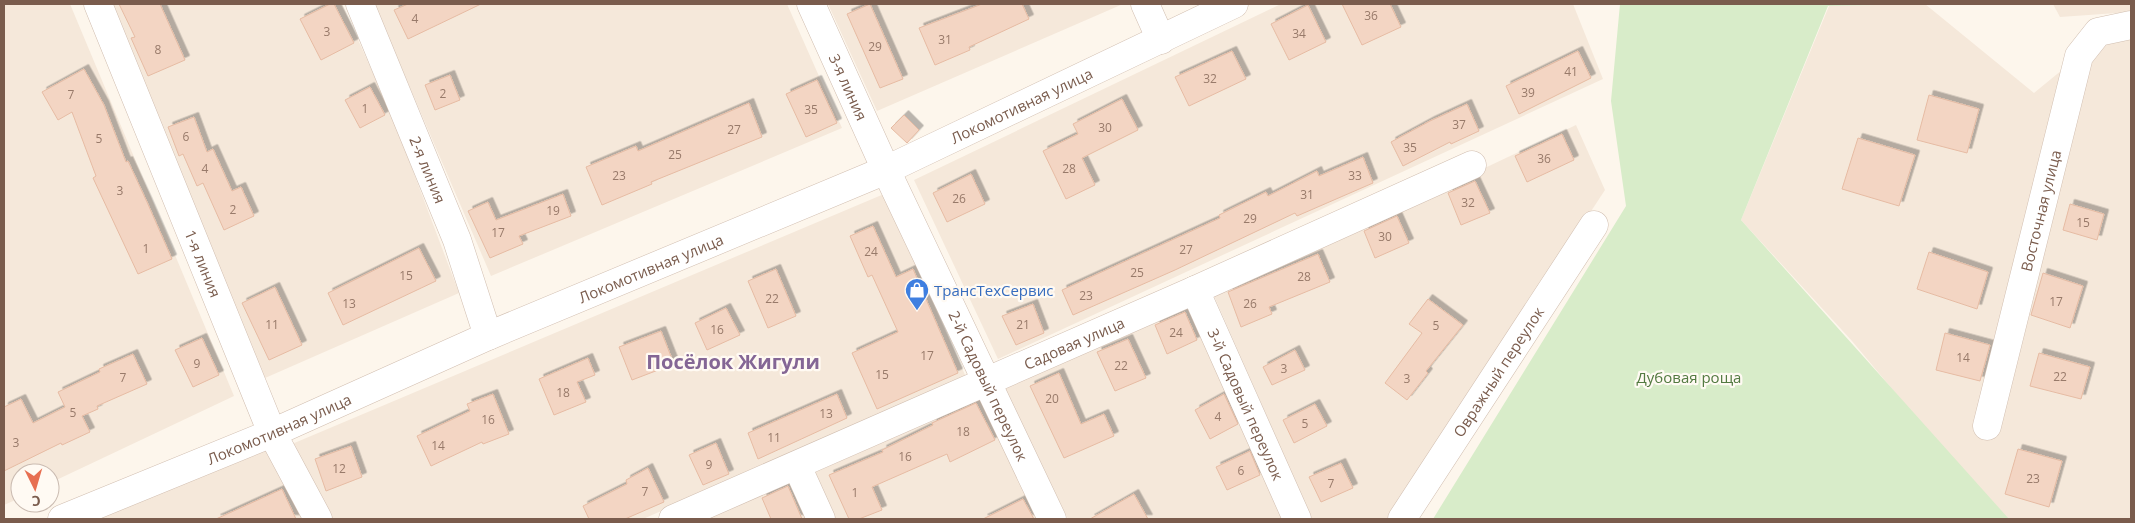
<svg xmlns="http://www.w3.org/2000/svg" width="2135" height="523" font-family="'Open Sans',sans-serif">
	<defs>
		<filter id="shadow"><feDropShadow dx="4.5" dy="-4.5" stdDeviation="0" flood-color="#0004"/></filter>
	</defs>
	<rect width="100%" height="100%" fill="#fdf6ec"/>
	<g fill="#f5e8da">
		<path d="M 4,4 L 70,4 L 234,396 L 50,483 L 50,473 L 20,473 L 20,498 L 4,505 Z"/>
		<path d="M 108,4 L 342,4 L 393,118 L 459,293 L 265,378 Z"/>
		<path d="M 374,4 L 787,4 L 842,128 L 491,276 Z"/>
		<path d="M 828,4 L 1123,4 L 877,111 Z"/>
		<path d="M 1281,4 L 1573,4 L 1603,79 L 998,359 L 914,180 Z"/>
		<path d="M 1925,4 L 2034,93 L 2079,56 L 2131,30 L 2131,519 L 2001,519 L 1852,341 L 1741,220 L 1829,6 Z"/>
		<path d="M 2053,4 L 2131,4 L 2131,12 L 2060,17 Z"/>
		<path d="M 1576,125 L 1605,190 L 1389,519 L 1312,519 L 1214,296 Z"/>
		<path d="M 884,194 L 966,377 L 643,519 L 332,519 L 292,444 Z"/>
		<path d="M 1190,302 L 1286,519 L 1068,519 L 1003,389 Z"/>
		<path d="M 983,397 L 1039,519 L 833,519 L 812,474 Z"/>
		<path d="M 272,433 L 318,519 L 62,519 Z"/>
		<path d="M 795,479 L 813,519 L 700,519 Z"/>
	</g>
	<path fill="#d8ecc9" d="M 1620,4 L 1925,4 L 1828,6 L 1741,220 L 2009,519 L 1433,519 L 1626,206 L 1611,101 Z"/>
	<g fill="#f3d5c3" stroke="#e6bba3" filter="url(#shadow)">
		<path d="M 119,4 L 160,4 L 185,60 L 148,76 L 131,38 L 135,37 Z"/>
		<path d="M 330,4 L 334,4 L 354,43 L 321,60 L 300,19 Z"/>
		<path d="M 408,4 L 481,4 L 408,39 L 394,10 Z"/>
		<path d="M 870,4 L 903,79 L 880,88 L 847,14 Z"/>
		<path d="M 982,4 L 1022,4 L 1029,19 L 969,47 L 970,50 L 935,65 L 919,28 Z"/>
		<path d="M 1342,4 L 1390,4 L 1401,27 L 1362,45 Z"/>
		<path d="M 1308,5 L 1326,42 L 1289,60 L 1271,24 Z"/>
		<path d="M 1232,51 L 1246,79 L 1189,106 L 1175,77 Z"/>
		<path d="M 1578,51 L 1591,78 L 1519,114 L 1506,86 Z"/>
		<path d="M 84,69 L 104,105 L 126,162 L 128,161 L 147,202 L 172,259 L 138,274 L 93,178 L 96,176 L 72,112 L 58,120 L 42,92 Z"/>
		<path d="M 450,75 L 460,100 L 435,110 L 425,85 Z"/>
		<path d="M 817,80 L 837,123 L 806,137 L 786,94 Z"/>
		<path d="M 370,87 L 385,115 L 360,128 L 345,100 Z"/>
		<path d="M 1929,95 L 1979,109 L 1967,153 L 1917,140 Z"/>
		<path d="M 1122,99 L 1138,130 L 1082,158 L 1095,185 L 1066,199 L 1043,151 L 1078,134 L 1073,124 Z"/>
		<path d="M 749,103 L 762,137 L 651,182 L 652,184 L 602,205 L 586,167 L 636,146 L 638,151 Z"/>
		<path d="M 1467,104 L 1479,131 L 1451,144 L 1450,142 L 1403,166 L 1391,142 L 1430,121 Z"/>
		<path d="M 904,115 L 919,130 L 907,143 L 891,128 Z"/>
		<path d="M 194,117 L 207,152 L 213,149 L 232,191 L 241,187 L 254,216 L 224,230 L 203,183 L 197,186 L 183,154 L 179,156 L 168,127 Z"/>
		<path d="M 1562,134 L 1574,160 L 1527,182 L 1515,156 Z"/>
		<path d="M 1858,138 L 1915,155 L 1899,206 L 1842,189 Z"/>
		<path d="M 1363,157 L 1373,183 L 1297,216 L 1295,213 L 1175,270 L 1073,315 L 1062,290 L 1220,218 L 1219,215 L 1266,192 L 1268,196 L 1317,171 L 1319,176 Z"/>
		<path d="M 971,174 L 985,204 L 947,222 L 933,193 Z"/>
		<path d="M 1475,181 L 1490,213 L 1461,225 L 1448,193 Z"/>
		<path d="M 563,194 L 571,216 L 519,236 L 523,244 L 490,258 L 468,211 L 488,202 L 496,220 Z"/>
		<path d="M 2070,204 L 2104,214 L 2097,240 L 2063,230 Z"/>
		<path d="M 1397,216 L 1409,243 L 1375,258 L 1364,231 Z"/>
		<path d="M 873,226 L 896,277 L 913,269 L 958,373 L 877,409 L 852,353 L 898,332 L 872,275 L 868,277 L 850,236 Z"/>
		<path d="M 419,248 L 436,281 L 343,325 L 328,293 Z"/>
		<path d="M 1929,252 L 1988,272 L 1977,309 L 1917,289 Z"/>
		<path d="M 1318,254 L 1330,282 L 1269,307 L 1272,314 L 1241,327 L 1228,292 Z"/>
		<path d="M 776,269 L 796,316 L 768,328 L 748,281 Z"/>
		<path d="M 2043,273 L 2083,286 L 2070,328 L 2031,315 Z"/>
		<path d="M 275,287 L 302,345 L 269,360 L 242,303 Z"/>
		<path d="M 1428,299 L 1463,325 L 1426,371 L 1428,373 L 1407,400 L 1385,383 L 1422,333 L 1409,324 Z"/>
		<path d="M 1033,304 L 1044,333 L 1016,345 L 1002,316 Z"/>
		<path d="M 726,308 L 740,335 L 707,350 L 695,323 Z"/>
		<path d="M 1185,312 L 1197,340 L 1167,354 L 1155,325 Z"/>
		<path d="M 661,331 L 674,364 L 632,380 L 619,347 Z"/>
		<path d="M 1945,333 L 1990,345 L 1980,381 L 1936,370 Z"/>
		<path d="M 202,338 L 219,375 L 193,387 L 175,350 Z"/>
		<path d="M 1128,339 L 1146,378 L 1115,391 L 1097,352 Z"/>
		<path d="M 1295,350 L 1305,370 L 1272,385 L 1263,367 Z"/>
		<path d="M 2039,353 L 2090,367 L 2081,399 L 2030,386 Z"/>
		<path d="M 133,354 L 147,384 L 97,406 L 98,409 L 82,416 L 90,432 L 62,445 L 61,443 L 4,471 L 4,407 L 21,399 L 33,423 L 65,407 L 58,392 L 100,372 L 99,369 Z"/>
		<path d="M 588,358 L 595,375 L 577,382 L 586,402 L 554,415 L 539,379 Z"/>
		<path d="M 1059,373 L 1081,424 L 1104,414 L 1114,436 L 1064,458 L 1030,386 Z"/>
		<path d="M 493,394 L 509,434 L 483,444 L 482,442 L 431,466 L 417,436 L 470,411 L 467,404 Z"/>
		<path d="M 837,394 L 847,418 L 758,459 L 748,433 Z"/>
		<path d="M 1224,394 L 1238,424 L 1210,439 L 1195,410 Z"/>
		<path d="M 976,403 L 995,440 L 950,462 L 947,454 L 872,487 L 882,510 L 859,519 L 849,519 L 829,475 L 883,452 L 882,450 L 933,425 L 932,423 Z"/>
		<path d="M 1315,404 L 1327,426 L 1294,443 L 1283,420 Z"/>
		<path d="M 716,443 L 729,474 L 703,485 L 689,455 Z"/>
		<path d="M 351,446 L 362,477 L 326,491 L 315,459 Z"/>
		<path d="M 2018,449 L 2062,461 L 2049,507 L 2005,494 Z"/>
		<path d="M 1250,451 L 1260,475 L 1227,490 L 1216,467 Z"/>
		<path d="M 1341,463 L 1353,488 L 1321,502 L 1309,477 Z"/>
		<path d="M 648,468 L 664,502 L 625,519 L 589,519 L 583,506 L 627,484 L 626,480 Z"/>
		<path d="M 788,486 L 802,519 L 771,519 L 762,498 Z"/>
		<path d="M 282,489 L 296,519 L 216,519 Z"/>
		<path d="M 1134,494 L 1148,519 L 1090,519 Z"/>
		<path d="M 1023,499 L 1034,519 L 983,519 Z"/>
	</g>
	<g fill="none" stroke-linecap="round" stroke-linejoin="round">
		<g stroke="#d1beb0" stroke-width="29">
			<g id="minor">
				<path id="s1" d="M 98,4 L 272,433 L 318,519"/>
				<path id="s2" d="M 360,4 L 457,240 L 488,336"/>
				<path id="s3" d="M 811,4 L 886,170 L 1052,519"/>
				<path d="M 1145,4 L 1161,40"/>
				<path id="s4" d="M 1195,290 L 1297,519"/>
				<path id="s5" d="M 1987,426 L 2079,56 L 2098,32 L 2131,25"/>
				<path d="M 797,466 L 821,519"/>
				<path id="s6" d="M 62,519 L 272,433 L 488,336 L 886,170 L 1234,4"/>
				<path id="s7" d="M 673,519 L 1195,290 L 1472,165"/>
				<path id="s8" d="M 1402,519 L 1594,225"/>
			</g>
		</g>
		<use href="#minor" stroke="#fff" stroke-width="28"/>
	</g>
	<defs>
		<g id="shop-pin" transform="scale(1.25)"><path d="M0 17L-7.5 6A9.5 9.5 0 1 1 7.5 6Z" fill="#3f7fe0" stroke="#fffaf3"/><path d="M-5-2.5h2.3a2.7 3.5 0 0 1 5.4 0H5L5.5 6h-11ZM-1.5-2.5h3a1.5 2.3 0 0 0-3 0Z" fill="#fff"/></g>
	</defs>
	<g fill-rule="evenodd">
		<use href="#shop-pin" x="917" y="290"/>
	</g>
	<g text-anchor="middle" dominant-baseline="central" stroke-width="4.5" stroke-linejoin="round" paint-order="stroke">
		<g font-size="12" fill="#987a6a">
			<text x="1371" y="15">36</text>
			<text x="415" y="18">4</text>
			<text x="327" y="31">3</text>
			<text x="1299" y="33">34</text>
			<text x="945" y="39">31</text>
			<text x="875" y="46">29</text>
			<text x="158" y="49">8</text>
			<text x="1571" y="71">41</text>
			<text x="1210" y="78">32</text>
			<text x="1528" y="92">39</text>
			<text x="443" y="93">2</text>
			<text x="71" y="94">7</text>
			<text x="365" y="108">1</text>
			<text x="811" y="109">35</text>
			<text x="1459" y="124">37</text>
			<text x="1105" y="127">30</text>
			<text x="734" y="129">27</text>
			<text x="186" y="136">6</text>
			<text x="99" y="138">5</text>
			<text x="1410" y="147">35</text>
			<text x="675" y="154">25</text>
			<text x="1544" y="158">36</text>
			<text x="205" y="168">4</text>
			<text x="1069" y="168">28</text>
			<text x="619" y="175">23</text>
			<text x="1355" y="175">33</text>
			<text x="120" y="190">3</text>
			<text x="1307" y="194">31</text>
			<text x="959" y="198">26</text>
			<text x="1468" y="202">32</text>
			<text x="233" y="209">2</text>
			<text x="553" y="210">19</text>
			<text x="1250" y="218">29</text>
			<text x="2083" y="222">15</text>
			<text x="498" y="232">17</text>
			<text x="1385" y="236">30</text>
			<text x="146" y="248">1</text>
			<text x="1186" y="249">27</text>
			<text x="871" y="251">24</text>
			<text x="1137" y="272">25</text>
			<text x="406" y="275">15</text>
			<text x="1304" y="276">28</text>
			<text x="1086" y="295">23</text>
			<text x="772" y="298">22</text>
			<text x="2056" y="301">17</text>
			<text x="349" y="303">13</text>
			<text x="1250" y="303">26</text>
			<text x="272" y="324">11</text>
			<text x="1023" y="324">21</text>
			<text x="1436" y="325">5</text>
			<text x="717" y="329">16</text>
			<text x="1176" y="332">24</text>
			<text x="927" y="355">17</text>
			<text x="1963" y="357">14</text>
			<text x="197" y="363">9</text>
			<text x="1121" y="365">22</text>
			<text x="1284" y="368">3</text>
			<text x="882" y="374">15</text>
			<text x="2060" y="376">22</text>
			<text x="123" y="377">7</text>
			<text x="1407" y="378">3</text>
			<text x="563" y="392">18</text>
			<text x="1052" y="398">20</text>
			<text x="73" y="412">5</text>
			<text x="826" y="413">13</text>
			<text x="1218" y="416">4</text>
			<text x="488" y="419">16</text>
			<text x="1305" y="423">5</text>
			<text x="963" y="431">18</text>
			<text x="774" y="437">11</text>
			<text x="16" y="442">3</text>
			<text x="438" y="445">14</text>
			<text x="905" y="456">16</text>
			<text x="709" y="464">9</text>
			<text x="339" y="468">12</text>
			<text x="1241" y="470">6</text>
			<text x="2033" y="478">23</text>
			<text x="1331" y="483">7</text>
			<text x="645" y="491">7</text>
			<text x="855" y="492">1</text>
		</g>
		<g font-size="15" fill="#7a5c4d" stroke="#fffaf3">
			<text stroke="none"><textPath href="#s3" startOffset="91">3-я линия</textPath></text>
			<text stroke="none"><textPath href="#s6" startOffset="1045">Локомотивная улица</textPath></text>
			<text stroke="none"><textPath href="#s2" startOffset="179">2-я линия</textPath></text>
			<text stroke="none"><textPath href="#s5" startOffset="222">Восточная улица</textPath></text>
			<text stroke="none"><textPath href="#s1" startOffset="280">1-я линия</textPath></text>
			<text stroke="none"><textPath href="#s6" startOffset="640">Локомотивная улица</textPath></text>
			<text stroke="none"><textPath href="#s7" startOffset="438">Садовая улица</textPath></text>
			<text stroke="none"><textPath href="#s8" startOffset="176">Овражный переулок</textPath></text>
			<text stroke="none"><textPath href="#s3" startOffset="421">2-й Садовый переулок</textPath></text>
			<text stroke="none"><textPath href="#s4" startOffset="125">3-й Садовый переулок</textPath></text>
			<text stroke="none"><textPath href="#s6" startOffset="235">Локомотивная улица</textPath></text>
		</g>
		<g font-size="15" fill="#366cbe" stroke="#fffaf3" text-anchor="start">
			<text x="934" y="290">ТрансТехСервис</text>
		</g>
		<g font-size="15" fill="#537a41" stroke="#fffaf3">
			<text x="1689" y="377">Дубовая роща</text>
		</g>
		<g font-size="20" font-weight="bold" fill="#846695" stroke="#fffaf3">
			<text x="733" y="361">Посёлок Жигули</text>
		</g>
	</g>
	<rect width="2135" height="523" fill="none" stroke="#7a5c4d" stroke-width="10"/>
	<g transform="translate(35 488) rotate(175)"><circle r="24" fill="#fffaf3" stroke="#cabbb1"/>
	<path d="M0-4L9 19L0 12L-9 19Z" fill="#e76f51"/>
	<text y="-8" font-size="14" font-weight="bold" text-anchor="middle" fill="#7a5c4d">С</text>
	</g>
</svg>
